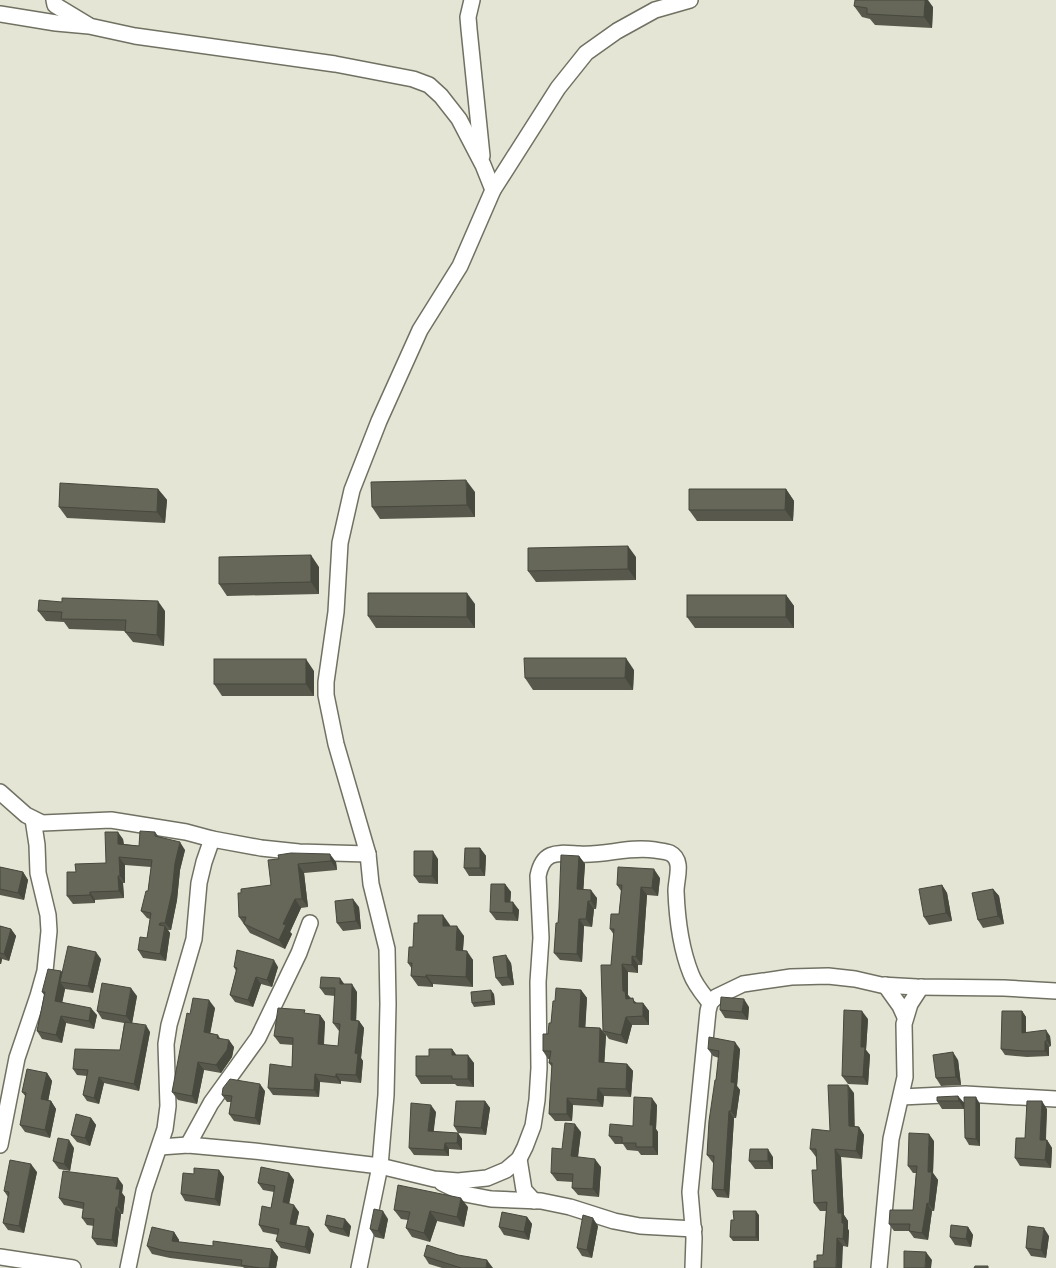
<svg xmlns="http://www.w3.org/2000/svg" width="1056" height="1268" font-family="'Playfair Display',serif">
	<rect width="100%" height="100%" fill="#e4e5d4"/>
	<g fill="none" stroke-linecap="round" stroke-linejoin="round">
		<g stroke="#717163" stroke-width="18">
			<g id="minor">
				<path d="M 54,0 L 55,5 L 88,25"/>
				<path d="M 472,0 L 468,17 L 469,29 L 482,156"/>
				<path d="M 0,14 L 56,23 L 89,26 L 135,36 L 335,64 L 413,79 L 429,85 L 441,96 L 459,119 L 483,165 L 493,190"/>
				<path d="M 0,792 L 26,815 L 42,823 L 111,820 L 186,832 L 212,839 L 261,848 L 299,852 L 368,854"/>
				<path d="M 885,985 L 900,1006 L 905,1017"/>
				<path d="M 901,1097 L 965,1094 L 1056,1099"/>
				<path d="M 0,1145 L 17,1058 L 38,996 L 45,971 L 49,931 L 48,915 L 38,873 L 37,845 L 33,819"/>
				<path d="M 188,1145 L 211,1103 L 258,1038 L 299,953 L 310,923"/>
				<path d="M 160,1147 L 188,1145 L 254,1151 L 380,1166 L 434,1179 L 458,1181 L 487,1178 L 506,1170 L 519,1159 L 525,1147 L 533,1126 L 537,1100 L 539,1068 L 538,982 L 541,938 L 538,876 C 543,850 557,853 579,854 C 606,856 627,846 655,850 C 659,851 665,851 670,853 C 684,860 676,879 676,891 C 677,918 681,949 691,974 C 695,985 703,994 710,1003"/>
				<path d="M 519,1159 L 524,1190 L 534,1201"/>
				<path d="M 442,1183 L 465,1194 L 491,1199 L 541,1201 L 570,1207 L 614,1221 L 640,1226 L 694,1229"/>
				<path d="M 0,1257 L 73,1268"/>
				<path d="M 128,1268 L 144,1191 L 165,1129 L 168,1106 L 166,1044 L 169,1025 L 194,939 L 199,883 L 204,862 L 212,839"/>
				<path d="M 359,1268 L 380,1166 L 386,1095 L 388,1004 L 387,949 L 371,884 L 368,854 L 336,744 L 326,695 L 326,682 L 336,612 L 340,543 L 352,490 L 379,421 L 420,330 L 460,266 L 493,190 L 558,88 L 586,53 L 617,31 L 655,10 L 690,0"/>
				<path d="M 693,1268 L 694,1238 L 690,1192 L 708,1011 L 710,1003 L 716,997 L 743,984 L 791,977 L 828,976 L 855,979 L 881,985 L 917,987 L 1004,988 L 1056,991"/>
				<path d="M 879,1268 L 891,1139 L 905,1077 L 904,1024 L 910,1004 L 921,987"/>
			</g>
		</g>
		<use href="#minor" stroke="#fff" stroke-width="15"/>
	</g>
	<g fill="#58594c">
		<path d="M 854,6 L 933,7 L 932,28 L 875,25 L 870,19 L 862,17 Z"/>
		<path d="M 158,489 L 167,500 L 165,523 L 67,518 L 59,507 Z"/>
		<path d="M 786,489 L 794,501 L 793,521 L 697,521 L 689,510 Z"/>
		<path d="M 475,492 L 475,517 L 380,519 L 372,507 Z"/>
		<path d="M 636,557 L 636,580 L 536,582 L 528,571 Z"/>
		<path d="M 319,567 L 319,594 L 227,596 L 219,584 Z"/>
		<path d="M 786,595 L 794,606 L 794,628 L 695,628 L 687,617 Z"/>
		<path d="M 475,604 L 475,628 L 376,628 L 368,616 Z"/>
		<path d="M 38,611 L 165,611 L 164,646 L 133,642 L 125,632 L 125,631 L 69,629 L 64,622 L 46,621 Z"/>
		<path d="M 634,670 L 633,690 L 533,690 L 525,678 Z"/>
		<path d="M 314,671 L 314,696 L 222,696 L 214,684 Z"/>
		<path d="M 155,832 L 159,837 L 185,850 L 180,870 L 177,900 L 171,930 L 168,930 L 170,933 L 166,961 L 143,958 L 138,950 L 147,938 L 150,919 L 147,918 L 141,911 L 148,891 L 151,867 L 125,865 L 125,883 L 123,883 L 124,898 L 95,900 L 95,903 L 73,904 L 67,896 L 76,872 L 106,863 L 123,839 L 124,844 L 139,846 Z"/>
		<path d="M 480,848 L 486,856 L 485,876 L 469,876 L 464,868 Z"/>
		<path d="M 291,853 L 336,862 L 337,870 L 304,873 L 308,907 L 301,908 L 290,932 L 292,934 L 285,949 L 250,933 L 239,917 L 241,893 L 271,885 L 279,859 Z"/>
		<path d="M 579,856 L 585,864 L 583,890 L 597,898 L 596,909 L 594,909 L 592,927 L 584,926 L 582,962 L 560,960 L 554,953 L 558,923 Z"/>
		<path d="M 438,859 L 438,884 L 419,883 L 414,876 Z"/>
		<path d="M 0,867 L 23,872 L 28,880 L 24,900 L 0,895 Z"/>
		<path d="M 660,878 L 658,896 L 647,895 L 642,965 L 638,965 L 638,973 L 628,972 L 628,995 L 631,998 L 637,1003 L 643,1003 L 649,1011 L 649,1025 L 632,1025 L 627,1044 L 609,1039 L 603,1031 L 611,965 L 614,935 L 610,929 L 619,914 L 621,891 L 617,885 Z"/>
		<path d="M 505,884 L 511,892 L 510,902 L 519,910 L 518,921 L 496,920 L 490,912 Z"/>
		<path d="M 942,885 L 947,893 L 952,921 L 929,925 L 924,917 Z"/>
		<path d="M 993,889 L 999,896 L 1004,924 L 983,928 L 978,920 Z"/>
		<path d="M 359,907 L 361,929 L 343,931 L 337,923 Z"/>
		<path d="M 450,925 L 450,926 L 464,936 L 463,951 L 473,960 L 473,987 L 433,984 L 433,987 L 418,986 L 411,976 L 412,969 L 408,963 L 413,947 Z"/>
		<path d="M 0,926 L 11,929 L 16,936 L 9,961 L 2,959 L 1,964 L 0,964 Z"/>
		<path d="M 101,959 L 93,993 L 65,989 L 62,1002 L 97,1015 L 94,1029 L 66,1023 L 62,1043 L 42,1039 L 37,1031 L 44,995 L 42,992 L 61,971 L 62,972 Z"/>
		<path d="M 511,963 L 514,985 L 502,986 L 496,978 Z"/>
		<path d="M 234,967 L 278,967 L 272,987 L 261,984 L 253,1007 L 235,1002 L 230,995 L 236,971 Z"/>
		<path d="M 344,984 L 357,992 L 356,1020 L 359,1021 L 364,1028 L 361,1058 L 363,1061 L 361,1083 L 341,1081 L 341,1084 L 320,1082 L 319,1097 L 273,1095 L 268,1088 L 292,1067 L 293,1045 L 280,1044 L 274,1036 L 307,1014 L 320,1015 L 325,1022 L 324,1045 L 338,1046 L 340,1031 L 339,1031 L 333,1023 L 335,996 L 325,995 L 320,988 Z"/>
		<path d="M 581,990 L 587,998 L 585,1027 L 600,1028 L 606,1035 L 604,1063 L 627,1064 L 633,1071 L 631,1097 L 604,1096 L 603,1107 L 573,1105 L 572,1121 L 555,1121 L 549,1114 L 552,1067 L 549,1063 L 550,1059 L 548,1059 L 543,1051 L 551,1023 L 555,1001 Z"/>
		<path d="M 494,994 L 495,1005 L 474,1007 L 472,1003 Z"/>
		<path d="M 137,996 L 132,1023 L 150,1032 L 139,1091 L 104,1083 L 99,1104 L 87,1101 L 83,1095 L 87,1076 L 77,1075 L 73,1069 L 120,1050 L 124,1023 L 102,1019 L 97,1011 Z"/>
		<path d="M 749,1007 L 748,1020 L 725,1018 L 720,1010 Z"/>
		<path d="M 215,1008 L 210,1033 L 218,1035 L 220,1038 L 234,1047 L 232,1057 L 221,1073 L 204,1070 L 197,1104 L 178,1100 L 172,1092 L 190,1014 Z"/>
		<path d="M 1022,1011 L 1026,1017 L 1026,1032 L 1050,1036 L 1051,1046 L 1049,1047 L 1049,1056 L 1027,1057 L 1005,1055 L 1001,1049 Z"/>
		<path d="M 868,1019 L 866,1050 L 870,1055 L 868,1085 L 848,1084 L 842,1076 Z"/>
		<path d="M 452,1049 L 456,1055 L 474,1063 L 474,1087 L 457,1086 L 455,1084 L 421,1084 L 416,1076 L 429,1056 Z"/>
		<path d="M 708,1049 L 740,1049 L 737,1086 L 740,1090 L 736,1118 L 734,1118 L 729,1198 L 717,1197 L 712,1189 L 714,1163 L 713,1163 L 707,1155 L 719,1058 L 713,1056 Z"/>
		<path d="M 958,1060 L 961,1085 L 941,1086 L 936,1078 Z"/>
		<path d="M 47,1073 L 52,1081 L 48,1101 L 51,1101 L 56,1109 L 50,1138 L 25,1132 L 20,1125 L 26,1097 L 22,1092 Z"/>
		<path d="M 265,1091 L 260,1125 L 234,1121 L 229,1114 L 231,1102 L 227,1102 L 222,1095 Z"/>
		<path d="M 854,1093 L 854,1126 L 859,1127 L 864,1135 L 862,1159 L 841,1157 L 844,1215 L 848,1221 L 848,1229 L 849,1231 L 848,1247 L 843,1246 L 817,1261 L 823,1255 L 826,1211 L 820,1211 L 814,1203 L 817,1170 L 817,1157 L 816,1157 L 810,1149 L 830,1131 Z"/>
		<path d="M 958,1096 L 964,1103 L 964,1109 L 942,1109 L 937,1101 Z"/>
		<path d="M 485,1101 L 490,1108 L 486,1135 L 458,1133 L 454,1126 Z"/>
		<path d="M 980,1104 L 980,1146 L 969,1145 L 965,1138 Z"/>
		<path d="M 657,1105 L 656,1129 L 658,1132 L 658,1155 L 641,1155 L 638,1151 L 627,1150 L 623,1144 L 615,1144 L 609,1136 L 633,1126 Z"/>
		<path d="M 1047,1109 L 1046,1140 L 1047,1140 L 1052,1148 L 1051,1168 L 1020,1166 L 1015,1158 L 1025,1138 Z"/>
		<path d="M 436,1112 L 433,1132 L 458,1133 L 462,1139 L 462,1150 L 449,1149 L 449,1156 L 414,1155 L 409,1148 Z"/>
		<path d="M 91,1118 L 96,1125 L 90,1146 L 77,1142 L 71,1135 Z"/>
		<path d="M 581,1132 L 578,1157 L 601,1167 L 599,1197 L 578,1195 L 572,1188 L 573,1182 L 557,1181 L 551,1173 L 562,1149 Z"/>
		<path d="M 934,1141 L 933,1173 L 938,1180 L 934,1211 L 932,1211 L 928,1240 L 914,1238 L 909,1231 L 894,1231 L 889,1224 L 913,1210 L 916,1173 L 913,1173 L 908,1166 Z"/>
		<path d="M 74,1148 L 70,1171 L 59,1169 L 53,1161 Z"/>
		<path d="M 773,1157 L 773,1169 L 755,1169 L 749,1161 Z"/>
		<path d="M 219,1170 L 224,1177 L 220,1206 L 185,1201 L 181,1194 L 194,1174 Z"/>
		<path d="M 37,1172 L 24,1233 L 8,1230 L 3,1223 L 8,1197 L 4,1191 Z"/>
		<path d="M 289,1173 L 294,1180 L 289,1204 L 299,1212 L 296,1225 L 314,1234 L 310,1254 L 281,1248 L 276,1241 L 278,1235 L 263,1232 L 259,1225 L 271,1208 L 274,1192 L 263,1190 L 258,1183 Z"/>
		<path d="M 123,1185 L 122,1193 L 125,1197 L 123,1214 L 121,1214 L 117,1247 L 97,1245 L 92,1238 L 94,1226 L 87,1225 L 82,1218 L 83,1209 L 64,1205 L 59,1198 Z"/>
		<path d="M 468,1207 L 464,1227 L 437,1221 L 430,1242 L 412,1237 L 406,1228 L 408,1220 L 401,1219 L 394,1210 Z"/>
		<path d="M 759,1215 L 759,1241 L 733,1241 L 730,1237 Z"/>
		<path d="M 527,1217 L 532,1224 L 529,1240 L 504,1235 L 499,1227 Z"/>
		<path d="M 388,1219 L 384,1239 L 375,1237 L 370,1229 Z"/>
		<path d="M 325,1225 L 351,1226 L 349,1237 L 330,1232 Z"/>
		<path d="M 598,1226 L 592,1258 L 582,1256 L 577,1248 Z"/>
		<path d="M 968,1227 L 973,1235 L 971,1247 L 955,1245 L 950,1237 Z"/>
		<path d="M 174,1232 L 179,1240 L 179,1242 L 213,1246 L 272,1249 L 278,1257 L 276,1268 L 244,1268 L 243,1267 L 170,1258 L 152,1254 L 147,1246 Z"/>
		<path d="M 1049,1236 L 1046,1258 L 1031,1256 L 1026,1248 Z"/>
		<path d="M 424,1256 L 493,1268 L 442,1268 L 429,1264 Z"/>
	</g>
	<g fill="#47483e">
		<path d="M 925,0 L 928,0 L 933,7 L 932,28 L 924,17 Z"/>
		<path d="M 466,480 L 475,492 L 475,517 L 467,505 Z"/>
		<path d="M 158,489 L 167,500 L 165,523 L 157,512 Z"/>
		<path d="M 786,489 L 794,501 L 793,521 L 785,510 Z"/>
		<path d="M 628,546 L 636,557 L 636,580 L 628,569 Z"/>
		<path d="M 311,555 L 319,567 L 319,594 L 311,582 Z"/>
		<path d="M 467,593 L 475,604 L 475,628 L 467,617 Z"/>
		<path d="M 786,595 L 794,606 L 794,628 L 786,617 Z"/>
		<path d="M 158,601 L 165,611 L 164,646 L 157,635 Z"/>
		<path d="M 626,658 L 634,670 L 633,690 L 625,678 Z"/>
		<path d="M 306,659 L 314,671 L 314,696 L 306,684 Z"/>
		<path d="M 118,832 L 123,839 L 124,851 L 118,844 Z"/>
		<path d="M 180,842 L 185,850 L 180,870 L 177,900 L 171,930 L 165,923 L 175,863 Z"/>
		<path d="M 480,848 L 486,856 L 485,876 L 480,868 Z"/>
		<path d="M 433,851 L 438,859 L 438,884 L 432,876 Z"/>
		<path d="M 330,854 L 336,862 L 337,870 L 331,861 Z"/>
		<path d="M 579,856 L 585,864 L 583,897 L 577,889 Z"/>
		<path d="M 119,857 L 125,865 L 125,883 L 120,876 Z"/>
		<path d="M 298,864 L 304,873 L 308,907 L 302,899 Z"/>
		<path d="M 654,869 L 660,878 L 658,896 L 652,888 Z"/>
		<path d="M 23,872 L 28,880 L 24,900 L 18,893 Z"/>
		<path d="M 118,876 L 123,883 L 124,898 L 119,891 Z"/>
		<path d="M 505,884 L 511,892 L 510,909 L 505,902 Z"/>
		<path d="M 942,885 L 947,893 L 952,921 L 946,913 Z"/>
		<path d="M 641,887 L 647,895 L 642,965 L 636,957 Z"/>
		<path d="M 993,889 L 999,896 L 1004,924 L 998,916 Z"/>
		<path d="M 591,890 L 597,898 L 596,909 L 591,901 Z"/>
		<path d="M 90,892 L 95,900 L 95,903 L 90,895 Z"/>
		<path d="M 295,899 L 301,908 L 290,932 L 292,934 L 285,949 L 279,940 L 283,924 Z"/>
		<path d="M 353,899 L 359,907 L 361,929 L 356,921 Z"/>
		<path d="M 588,901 L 594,909 L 592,927 L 586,919 Z"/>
		<path d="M 513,902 L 519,910 L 518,921 L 513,913 Z"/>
		<path d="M 443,915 L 450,925 L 450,935 L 443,926 Z"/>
		<path d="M 579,919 L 584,926 L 582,962 L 577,954 Z"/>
		<path d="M 160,923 L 164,930 L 165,926 L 170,933 L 166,961 L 160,954 Z"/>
		<path d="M 457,926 L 464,936 L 462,960 L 456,950 Z"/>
		<path d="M 11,929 L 16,936 L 9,961 L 4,954 Z"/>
		<path d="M 467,951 L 473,960 L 473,987 L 466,977 Z"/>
		<path d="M 96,952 L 101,959 L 93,993 L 88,986 Z"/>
		<path d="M 506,955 L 511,963 L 514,985 L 508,977 Z"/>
		<path d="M 632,956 L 638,965 L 638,973 L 632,965 Z"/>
		<path d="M 0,957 L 2,959 L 1,964 L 0,963 Z"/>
		<path d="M 274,960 L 278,967 L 272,987 L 267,980 Z"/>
		<path d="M 622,964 L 628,972 L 628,995 L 631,999 L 626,999 L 623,991 Z"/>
		<path d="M 61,971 L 67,979 L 60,982 L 65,989 L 61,1009 L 55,1001 Z"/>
		<path d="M 426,975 L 433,984 L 433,987 L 426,977 Z"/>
		<path d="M 256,977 L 261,984 L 253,1007 L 248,1000 Z"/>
		<path d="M 340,978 L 345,985 L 340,984 Z"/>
		<path d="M 352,984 L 357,992 L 356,1027 L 351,1020 Z"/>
		<path d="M 131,988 L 137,996 L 132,1024 L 126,1016 Z"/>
		<path d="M 491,990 L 494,994 L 495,1005 L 492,1001 Z"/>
		<path d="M 581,990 L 587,998 L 585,1034 L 579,1027 Z"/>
		<path d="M 744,999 L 749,1007 L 748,1020 L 742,1012 Z"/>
		<path d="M 209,1000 L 215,1008 L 209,1040 L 204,1032 Z"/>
		<path d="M 643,1003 L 649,1011 L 649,1025 L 643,1016 Z"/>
		<path d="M 91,1008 L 97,1015 L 94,1029 L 89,1021 Z"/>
		<path d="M 862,1011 L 868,1019 L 866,1050 L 870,1055 L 868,1085 L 863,1077 L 861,1047 Z"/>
		<path d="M 1022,1011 L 1026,1017 L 1026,1039 L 1022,1033 Z"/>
		<path d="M 320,1015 L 325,1022 L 323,1052 L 318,1044 Z"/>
		<path d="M 61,1016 L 66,1023 L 62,1043 L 56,1035 Z"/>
		<path d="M 626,1017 L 632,1025 L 627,1044 L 621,1035 Z"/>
		<path d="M 359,1021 L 364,1028 L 361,1058 L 363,1061 L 361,1083 L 356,1075 L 355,1053 Z"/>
		<path d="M 146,1025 L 150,1032 L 139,1091 L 134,1084 Z"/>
		<path d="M 600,1028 L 606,1035 L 604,1070 L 599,1062 Z"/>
		<path d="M 1046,1030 L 1050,1036 L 1051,1046 L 1047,1041 Z"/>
		<path d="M 229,1040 L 234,1047 L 232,1057 L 221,1073 L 216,1065 Z"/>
		<path d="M 1045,1041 L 1049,1047 L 1049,1056 L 1045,1051 Z"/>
		<path d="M 735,1042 L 740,1049 L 737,1086 L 740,1090 L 736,1118 L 731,1111 L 731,1082 Z"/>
		<path d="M 452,1049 L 458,1057 L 452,1055 Z"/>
		<path d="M 953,1052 L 958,1060 L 961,1085 L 956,1077 Z"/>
		<path d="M 468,1055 L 474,1063 L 474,1087 L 468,1079 Z"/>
		<path d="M 198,1062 L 204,1070 L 197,1104 L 192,1096 Z"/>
		<path d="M 627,1064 L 633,1071 L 631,1097 L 626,1089 Z"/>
		<path d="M 47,1073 L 52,1081 L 47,1107 L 41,1099 Z"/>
		<path d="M 315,1074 L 320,1082 L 319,1097 L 314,1090 Z"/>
		<path d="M 336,1074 L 341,1081 L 341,1084 L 336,1077 Z"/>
		<path d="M 99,1077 L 104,1083 L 99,1104 L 94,1098 Z"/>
		<path d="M 260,1084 L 265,1091 L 260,1125 L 255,1118 Z"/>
		<path d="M 848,1085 L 854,1093 L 855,1134 L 849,1126 Z"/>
		<path d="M 598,1088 L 604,1096 L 603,1107 L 597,1100 Z"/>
		<path d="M 958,1096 L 964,1103 L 964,1109 L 959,1101 Z"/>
		<path d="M 976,1097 L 980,1104 L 980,1146 L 976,1139 Z"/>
		<path d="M 567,1098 L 573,1105 L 572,1121 L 567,1114 Z"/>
		<path d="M 652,1098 L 657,1105 L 656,1129 L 658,1132 L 658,1155 L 653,1147 L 650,1125 Z"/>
		<path d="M 51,1101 L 56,1109 L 50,1138 L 45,1130 Z"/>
		<path d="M 485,1101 L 490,1108 L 486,1135 L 481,1128 Z"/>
		<path d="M 1042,1101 L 1047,1109 L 1045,1147 L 1040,1140 Z"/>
		<path d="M 431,1105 L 436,1112 L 433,1138 L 428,1131 Z"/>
		<path d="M 729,1111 L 734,1118 L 729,1198 L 724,1190 Z"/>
		<path d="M 91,1118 L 96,1125 L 90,1146 L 85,1138 Z"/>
		<path d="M 575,1124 L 581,1132 L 577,1164 L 571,1156 Z"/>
		<path d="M 859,1127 L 864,1135 L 862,1159 L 856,1151 Z"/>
		<path d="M 458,1133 L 462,1139 L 462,1150 L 457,1143 Z"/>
		<path d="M 929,1134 L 934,1141 L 933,1173 L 938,1180 L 934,1211 L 929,1204 L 928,1172 Z"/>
		<path d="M 69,1140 L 74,1148 L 70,1171 L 64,1164 Z"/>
		<path d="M 1047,1140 L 1052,1148 L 1051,1168 L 1045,1160 Z"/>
		<path d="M 445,1143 L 449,1149 L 449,1156 L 444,1150 Z"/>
		<path d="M 768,1149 L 773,1157 L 773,1169 L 768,1161 Z"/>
		<path d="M 835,1149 L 841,1157 L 844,1215 L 848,1221 L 848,1229 L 849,1231 L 848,1247 L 843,1239 L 838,1213 Z"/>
		<path d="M 595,1159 L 601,1167 L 599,1197 L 593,1189 Z"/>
		<path d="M 31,1164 L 37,1172 L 24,1233 L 19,1226 Z"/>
		<path d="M 219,1170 L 224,1177 L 220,1206 L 215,1199 Z"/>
		<path d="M 289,1173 L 294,1180 L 288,1209 L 283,1202 Z"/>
		<path d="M 118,1178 L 123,1185 L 122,1193 L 125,1197 L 123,1214 L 118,1207 L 116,1189 Z"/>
		<path d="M 461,1198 L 468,1207 L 464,1227 L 457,1217 Z"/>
		<path d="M 927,1203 L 932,1211 L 928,1240 L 922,1233 Z"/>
		<path d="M 294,1205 L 299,1212 L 295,1230 L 290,1224 Z"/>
		<path d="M 116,1207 L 121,1214 L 117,1247 L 112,1240 Z"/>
		<path d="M 383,1211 L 388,1219 L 384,1239 L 378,1231 Z"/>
		<path d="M 430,1211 L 437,1221 L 430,1242 L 424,1233 Z"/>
		<path d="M 756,1211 L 759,1215 L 759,1241 L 756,1237 Z"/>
		<path d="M 527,1217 L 532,1224 L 529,1240 L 524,1232 Z"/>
		<path d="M 593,1218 L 598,1226 L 592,1258 L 587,1250 Z"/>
		<path d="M 345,1219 L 351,1226 L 349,1237 L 343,1229 Z"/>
		<path d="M 309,1227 L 314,1234 L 310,1254 L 305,1247 Z"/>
		<path d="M 968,1227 L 973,1235 L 971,1247 L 966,1239 Z"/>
		<path d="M 1044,1228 L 1049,1236 L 1046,1258 L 1041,1250 Z"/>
		<path d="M 174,1232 L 179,1240 L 177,1249 L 172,1241 Z"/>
		<path d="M 837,1238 L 843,1246 L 842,1268 L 836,1268 Z"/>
		<path d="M 272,1249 L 278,1257 L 276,1268 L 269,1268 Z"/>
		<path d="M 926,1252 L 932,1260 L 931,1268 L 925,1268 Z"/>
		<path d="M 487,1260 L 493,1268 L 486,1268 Z"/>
	</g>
	<g fill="#666758" stroke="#47483e">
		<path d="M 855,0 L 925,0 L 924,17 L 867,14 L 867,8 L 854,6 Z"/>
		<path d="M 466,480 L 467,505 L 372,507 L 371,482 Z"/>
		<path d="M 60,483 L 158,489 L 157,512 L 59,507 Z"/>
		<path d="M 689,489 L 786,489 L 785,510 L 689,510 Z"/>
		<path d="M 628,546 L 628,569 L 528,571 L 528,548 Z"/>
		<path d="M 311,555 L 311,582 L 219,584 L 219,557 Z"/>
		<path d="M 368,593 L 467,593 L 467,617 L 368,616 Z"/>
		<rect x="687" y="595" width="99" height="22"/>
		<path d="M 62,598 L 158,601 L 157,635 L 125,632 L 126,620 L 61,619 L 62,612 L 38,611 L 39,600 L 62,602 Z"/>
		<path d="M 524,658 L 626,658 L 625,678 L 525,678 Z"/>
		<rect x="214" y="659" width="92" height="25"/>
		<path d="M 140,831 L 155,832 L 155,836 L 180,842 L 175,863 L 172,892 L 165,923 L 160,923 L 159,925 L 165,926 L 160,954 L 138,950 L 140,937 L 147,938 L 151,913 L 141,911 L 146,891 L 148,891 L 152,860 L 119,857 L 120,876 L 118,876 L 119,891 L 90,892 L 90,895 L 67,896 L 67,872 L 76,872 L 75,864 L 106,863 L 105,832 L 118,832 L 118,844 L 139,846 Z"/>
		<path d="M 465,848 L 480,848 L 480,868 L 464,868 Z"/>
		<path d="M 414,851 L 433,851 L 432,876 L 414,876 Z"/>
		<path d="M 291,853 L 330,854 L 331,861 L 298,864 L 302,899 L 295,899 L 283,924 L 286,925 L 279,940 L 244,924 L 246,917 L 239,917 L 238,893 L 241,893 L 241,889 L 271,885 L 268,860 L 279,859 L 278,855 Z"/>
		<path d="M 561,855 L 579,856 L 577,889 L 591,890 L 591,901 L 588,901 L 586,919 L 579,919 L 577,954 L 554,953 L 556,923 L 558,923 L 559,909 Z"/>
		<path d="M 0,867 L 23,872 L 18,893 L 0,889 Z"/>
		<path d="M 618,867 L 654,869 L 652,888 L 641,887 L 636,957 L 632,956 L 632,965 L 622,964 L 623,991 L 625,991 L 626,999 L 633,998 L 634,1003 L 643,1003 L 643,1016 L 626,1017 L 621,1035 L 603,1031 L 601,965 L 611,965 L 614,929 L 610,929 L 611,914 L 619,914 L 622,885 L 617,885 Z"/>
		<path d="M 491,884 L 505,884 L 505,902 L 513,902 L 513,913 L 490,912 Z"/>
		<path d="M 942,885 L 946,913 L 924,917 L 919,889 Z"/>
		<path d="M 993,889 L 998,916 L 978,920 L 972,893 Z"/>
		<path d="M 353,899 L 356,921 L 337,923 L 335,901 Z"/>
		<path d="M 418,915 L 443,915 L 443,926 L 457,926 L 456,950 L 467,951 L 466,977 L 426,975 L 426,977 L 411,976 L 412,963 L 408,963 L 409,947 L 413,947 L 414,923 L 418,923 Z"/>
		<path d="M 0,926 L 11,929 L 4,954 L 0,953 Z"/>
		<path d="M 68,946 L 96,952 L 88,986 L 60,982 Z"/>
		<path d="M 237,950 L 274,960 L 267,980 L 256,977 L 248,1000 L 230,995 L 237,968 L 234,967 Z"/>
		<path d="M 506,955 L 508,977 L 496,978 L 493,957 Z"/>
		<path d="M 48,969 L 61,971 L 55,1001 L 91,1008 L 89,1021 L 61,1016 L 56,1035 L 37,1031 L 45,992 L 42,992 Z"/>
		<path d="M 321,977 L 340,978 L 340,984 L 352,984 L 351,1020 L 359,1021 L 355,1053 L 358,1054 L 356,1075 L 336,1074 L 336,1077 L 315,1074 L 314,1090 L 268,1088 L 270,1064 L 292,1067 L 293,1038 L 274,1036 L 278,1008 L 305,1010 L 304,1013 L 320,1015 L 318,1044 L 338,1046 L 340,1024 L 333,1023 L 335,988 L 320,988 Z"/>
		<path d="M 102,983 L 131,988 L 126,1016 L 97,1011 Z"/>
		<path d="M 556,988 L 581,990 L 579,1027 L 600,1028 L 599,1062 L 627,1064 L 626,1089 L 598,1088 L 597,1100 L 567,1098 L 567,1114 L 549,1114 L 552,1063 L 549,1063 L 551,1051 L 543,1051 L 543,1034 L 548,1034 L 549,1023 L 551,1023 L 553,1001 L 555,1001 Z"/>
		<path d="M 491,990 L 492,1001 L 472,1003 L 471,992 Z"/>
		<path d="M 721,997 L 744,999 L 742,1012 L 720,1010 Z"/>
		<path d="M 193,998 L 209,1000 L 204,1032 L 218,1035 L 217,1038 L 229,1040 L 227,1050 L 216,1065 L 198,1062 L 192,1096 L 172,1092 L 187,1013 L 190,1014 Z"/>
		<path d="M 844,1010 L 862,1011 L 861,1047 L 865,1047 L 863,1077 L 842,1076 Z"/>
		<path d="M 1002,1011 L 1022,1011 L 1022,1033 L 1046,1030 L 1047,1041 L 1045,1041 L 1045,1051 L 1023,1051 L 1001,1049 Z"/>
		<path d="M 125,1022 L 146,1025 L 134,1084 L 99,1077 L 94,1098 L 83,1095 L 88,1070 L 73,1069 L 75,1049 L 120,1050 Z"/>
		<path d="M 709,1037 L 735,1042 L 731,1082 L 735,1083 L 731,1111 L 729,1111 L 724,1190 L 712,1189 L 714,1156 L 707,1155 L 709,1121 L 715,1080 L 716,1080 L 719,1051 L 708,1049 Z"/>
		<path d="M 429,1049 L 452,1049 L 452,1055 L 468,1055 L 468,1079 L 452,1079 L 452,1076 L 416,1076 L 416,1056 L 429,1056 Z"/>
		<path d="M 953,1052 L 956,1077 L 936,1078 L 933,1055 Z"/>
		<path d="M 27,1069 L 47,1073 L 41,1099 L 51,1101 L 45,1130 L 20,1125 L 26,1093 L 22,1092 Z"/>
		<path d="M 230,1079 L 260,1084 L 255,1118 L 229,1114 L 232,1096 L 222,1095 L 223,1088 Z"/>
		<path d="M 828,1085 L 848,1085 L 849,1126 L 859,1127 L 856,1151 L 835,1149 L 838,1213 L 842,1213 L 842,1223 L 844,1223 L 843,1239 L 837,1238 L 836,1268 L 814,1268 L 814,1261 L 817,1261 L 817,1255 L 823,1255 L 827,1202 L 814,1203 L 812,1170 L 817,1170 L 816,1149 L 810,1149 L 812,1129 L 830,1131 Z"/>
		<path d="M 958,1096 L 959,1101 L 937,1101 L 937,1097 Z"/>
		<path d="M 634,1097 L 652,1098 L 650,1125 L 653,1125 L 653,1147 L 636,1147 L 636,1143 L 622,1143 L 622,1137 L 609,1136 L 610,1124 L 633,1126 Z"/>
		<path d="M 964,1097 L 976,1097 L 976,1139 L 965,1138 Z"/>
		<path d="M 456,1101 L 485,1101 L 481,1128 L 454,1126 Z"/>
		<path d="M 1027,1101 L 1042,1101 L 1040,1140 L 1047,1140 L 1045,1160 L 1015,1158 L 1016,1138 L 1025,1138 Z"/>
		<path d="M 411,1103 L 431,1105 L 428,1131 L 458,1133 L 457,1143 L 445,1143 L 444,1150 L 409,1148 Z"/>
		<path d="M 76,1114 L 91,1118 L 85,1138 L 71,1135 Z"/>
		<path d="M 565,1123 L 575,1124 L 571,1156 L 595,1159 L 593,1189 L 572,1188 L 573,1174 L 551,1173 L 552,1148 L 562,1149 Z"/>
		<path d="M 909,1133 L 929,1134 L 928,1172 L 932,1172 L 929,1204 L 927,1203 L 922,1233 L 909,1231 L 910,1224 L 889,1224 L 890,1210 L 913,1210 L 917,1166 L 908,1166 Z"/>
		<path d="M 58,1138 L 69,1140 L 64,1164 L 53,1161 Z"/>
		<path d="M 750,1149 L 768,1149 L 768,1161 L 749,1161 Z"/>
		<path d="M 10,1160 L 31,1164 L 19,1226 L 3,1223 L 9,1192 L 4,1191 Z"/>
		<path d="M 261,1167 L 289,1173 L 283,1202 L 294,1205 L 290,1224 L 309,1227 L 305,1247 L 276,1241 L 279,1229 L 259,1225 L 262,1206 L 271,1208 L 275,1186 L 258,1183 Z"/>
		<path d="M 194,1168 L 219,1170 L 215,1199 L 181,1194 L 183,1173 L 194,1174 Z"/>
		<path d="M 63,1171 L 118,1178 L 116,1189 L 120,1189 L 118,1207 L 116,1207 L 112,1240 L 92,1238 L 94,1219 L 82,1218 L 84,1203 L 59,1198 Z"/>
		<path d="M 398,1185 L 461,1198 L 457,1217 L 430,1211 L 424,1233 L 406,1228 L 410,1212 L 394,1210 Z"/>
		<path d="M 374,1209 L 383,1211 L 378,1231 L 370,1229 Z"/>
		<path d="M 733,1211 L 756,1211 L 756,1237 L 730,1237 L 731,1220 L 734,1220 Z"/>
		<path d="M 502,1212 L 527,1217 L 524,1232 L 499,1227 Z"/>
		<path d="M 327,1215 L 345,1219 L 343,1229 L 325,1225 Z"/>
		<path d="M 583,1215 L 593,1218 L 587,1250 L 577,1248 Z"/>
		<path d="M 951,1225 L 968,1227 L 966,1239 L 950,1237 Z"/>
		<path d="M 1028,1226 L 1044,1228 L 1041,1250 L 1026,1248 Z"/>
		<path d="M 152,1227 L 174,1232 L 172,1241 L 213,1246 L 213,1241 L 272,1249 L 269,1268 L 260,1268 L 241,1265 L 242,1260 L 165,1251 L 147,1246 Z"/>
		<path d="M 427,1245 L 458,1255 L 487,1260 L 486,1268 L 461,1268 L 424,1256 Z"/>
		<path d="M 904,1251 L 926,1252 L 925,1268 L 904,1268 Z"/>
		<path d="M 975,1266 L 988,1266 L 988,1268 L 974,1268 Z"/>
	</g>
</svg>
